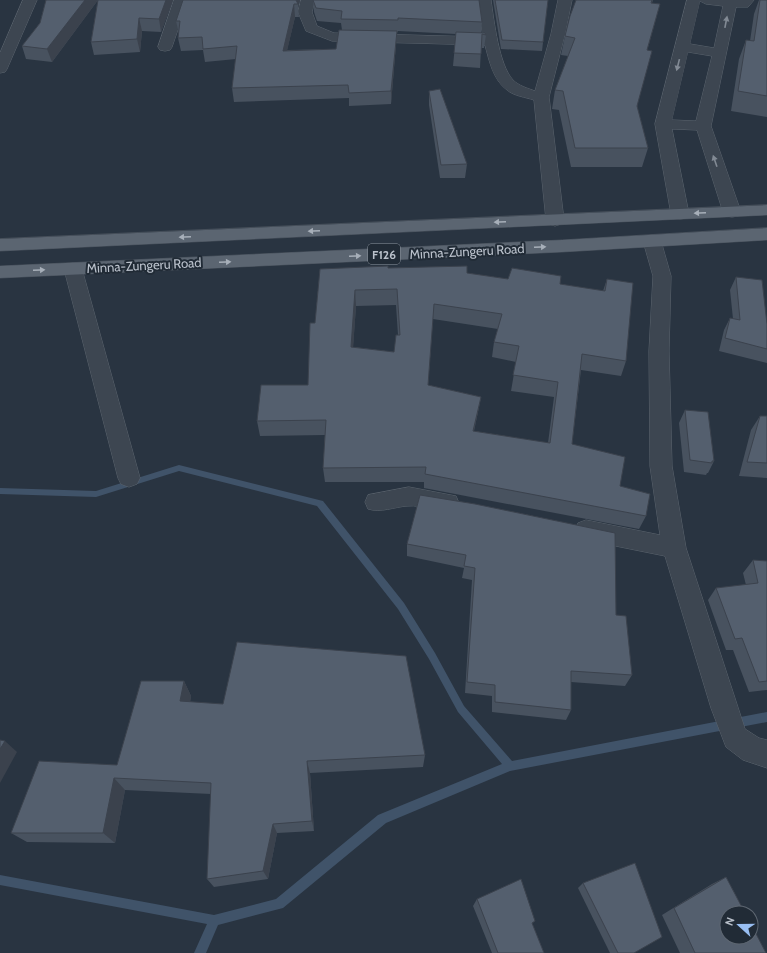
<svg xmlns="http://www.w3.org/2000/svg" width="767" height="953" font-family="Cabin,sans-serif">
	<rect width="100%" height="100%" fill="#293441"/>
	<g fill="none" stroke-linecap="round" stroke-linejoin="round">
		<path fill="#405369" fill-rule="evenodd" d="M 179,465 L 323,501 L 404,603 L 435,653 L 464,706 L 512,761 L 767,712 L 767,722 L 510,771 L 386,823 L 283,908 L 218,925 L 206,953 L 194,953 L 207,924 L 0,885 L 0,875 L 214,915 L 276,899 L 378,815 L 502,764 L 458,712 L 429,659 L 398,609 L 317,506 L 179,471 L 96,497 L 0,494 L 0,488 L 96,491 Z"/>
		<g stroke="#5b646e" stroke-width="1">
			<g id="minor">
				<path d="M 23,0 L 37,0 L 7,69 L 5,72 L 0,73 L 0,53 Z"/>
				<path d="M 174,0 L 188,0 L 172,47 L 170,50 L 165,51 L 160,50 L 158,47 Z"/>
				<path d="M 301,0 L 315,0 L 312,12 L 317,26 L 334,33 L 483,37 L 477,0 L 491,0 C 494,21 499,65 513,80 C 519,86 527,88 535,91 L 551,34 L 558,0 L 572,0 L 565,34 L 549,97 L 564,220 L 561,224 L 555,226 L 549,224 L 546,220 L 534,100 C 525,97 514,96 507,90 C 493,80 489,60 485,45 L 332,41 L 306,31 L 298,12 Z"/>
				<path d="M 687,0 L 754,0 L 748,7 L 736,7 L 711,126 L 741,212 L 738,216 L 732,217 L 726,216 L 723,212 L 697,130 L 672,129 L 689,214 L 686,218 L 680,219 L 674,218 L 671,214 L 655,124 ZM 700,1 L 706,4 L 723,6 L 714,48 L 690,44 ZM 688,52 L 712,56 L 696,121 L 672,120 Z"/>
				<path d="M 652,235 L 658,237 L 661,241 L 671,276 L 669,351 L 672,466 L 686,548 L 745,729 L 759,738 L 767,740 L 767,768 L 743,760 L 726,747 L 711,708 L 665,556 L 586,540 L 578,537 L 575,530 L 578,523 L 586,520 L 660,535 L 650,466 L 649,351 L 653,276 L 643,241 L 646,237 Z"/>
				<path d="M 73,263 L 79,265 L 82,269 L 140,478 L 137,484 L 129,487 L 121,484 L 118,478 L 64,269 L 67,265 Z"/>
				<path d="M 409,487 L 456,496 L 459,503 L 456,510 C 440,515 424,504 407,506 C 394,507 381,513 368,509 L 365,502 L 368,495 Z"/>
			</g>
		</g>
		<g stroke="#464f5a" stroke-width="1">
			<g id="major">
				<path d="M 767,205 L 767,215 L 0,251 L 0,239 Z"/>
				<path d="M 767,228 L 767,240 L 562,252 L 0,278 L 0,266 L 562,240 Z"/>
			</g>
		</g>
		<use href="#minor" fill="#3d4651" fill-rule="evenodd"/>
		<use href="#major" fill="#5b6571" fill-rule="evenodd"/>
	</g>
	<g fill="#48525f" fill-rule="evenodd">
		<path d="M 46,0 L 173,0 L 161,32 L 142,31 L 140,52 L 94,55 L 91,42 L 98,0 L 52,62 L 26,59 L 22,46 L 40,23 Z"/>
		<path d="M 300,0 L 298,7 L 299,17 L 295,17 L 287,50 L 336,49 L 342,30 L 341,23 L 317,21 L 314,12 L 313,0 L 482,22 L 481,33 L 486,35 L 484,48 L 481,48 L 480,68 L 453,66 L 456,34 L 398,31 L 397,33 L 396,44 L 391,104 L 349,106 L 349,98 L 234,102 L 232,88 L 236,59 L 205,62 L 203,50 L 181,51 L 178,38 L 179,34 L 176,21 Z"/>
		<path d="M 493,0 L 548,0 L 542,51 L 501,49 Z"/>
		<path d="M 576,0 L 653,0 L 652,3 L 660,4 L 647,50 L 637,107 L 648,148 L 642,167 L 571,167 L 559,110 L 552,109 L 555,90 L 568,56 L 561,55 L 565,36 Z"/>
		<path d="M 759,0 L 767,0 L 767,117 L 731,111 L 739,59 L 746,40 L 750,41 L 754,14 Z"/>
		<path d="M 429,91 L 467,164 L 465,178 L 440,178 L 429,105 Z"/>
		<path d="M 388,268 L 467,273 L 508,279 L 560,284 L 603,291 L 607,279 L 626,361 L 621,376 L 581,370 L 572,444 L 620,486 L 646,516 L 639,529 L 424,488 L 424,482 L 325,482 L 323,468 L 325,435 L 260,436 L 257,421 L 308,385 L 315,323 L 320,269 ZM 396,305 L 398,335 L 394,352 L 353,347 L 356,306 ZM 433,319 L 498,329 L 494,342 L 492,357 L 516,362 L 511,391 L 554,397 L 548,443 L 474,431 L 478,412 L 481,397 L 428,385 Z"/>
		<path d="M 736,277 L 767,324 L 767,363 L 719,351 L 724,330 L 730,318 L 733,319 L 730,290 Z"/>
		<path d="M 685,410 L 714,461 L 708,473 L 707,473 L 706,475 L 684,472 L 679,423 Z"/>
		<path d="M 760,416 L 767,416 L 767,478 L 739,476 L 751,430 Z"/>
		<path d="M 420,495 L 616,615 L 632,675 L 625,686 L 571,682 L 571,710 L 566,720 L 492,712 L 492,696 L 465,693 L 472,580 L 462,578 L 464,568 L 407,556 L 407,544 Z"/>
		<path d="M 753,560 L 767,561 L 767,690 L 749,692 L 733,650 L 726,650 L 708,600 L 716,588 L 746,585 L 743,573 Z"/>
		<path d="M 184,681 L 191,696 L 190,702 L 425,755 L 423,767 L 310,773 L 314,831 L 277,833 L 268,879 L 214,887 L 207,879 L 211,794 L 125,790 L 115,843 L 27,842 L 11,833 L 117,765 Z"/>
		<path d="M 726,877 L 766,953 L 680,953 L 662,915 L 712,884 Z"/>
		<path d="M 583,883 L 634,953 L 610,953 L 578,888 Z"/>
		<path d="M 477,899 L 535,921 L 532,923 L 544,953 L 492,953 L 473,906 Z"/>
	</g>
	<g fill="#3b424d">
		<path d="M 85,0 L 98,0 L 52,62 L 47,49 Z"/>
		<path d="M 166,0 L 173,0 L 161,32 L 159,19 Z"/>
		<path d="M 296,0 L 300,0 L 298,7 L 298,4 Z"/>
		<path d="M 294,4 L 295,17 L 284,64 L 283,51 Z"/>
		<path d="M 660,4 L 655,23 L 642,69 L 647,50 Z"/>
		<path d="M 139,18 L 142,31 L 140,52 L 137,39 Z"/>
		<path d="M 397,31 L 396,44 L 391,104 L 391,91 Z"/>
		<path d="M 355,290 L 356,306 L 352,363 L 351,347 Z"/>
		<path d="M 481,397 L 478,412 L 470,446 L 473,431 Z"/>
		<path d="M 184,681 L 191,696 L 188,715 L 180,701 Z"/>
		<path d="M 5,741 L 17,752 L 0,783 L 0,749 Z"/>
		<path d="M 307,761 L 310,773 L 314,831 L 312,821 Z"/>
		<path d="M 114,778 L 125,790 L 115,843 L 103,833 Z"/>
		<path d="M 273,824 L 277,833 L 268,879 L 263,871 Z"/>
	</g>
	<g fill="#545f6e" stroke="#3b424d" fill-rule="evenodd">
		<path d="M 46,0 L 85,0 L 47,49 L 22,46 L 40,23 Z"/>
		<path d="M 98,0 L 166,0 L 159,19 L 139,18 L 137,39 L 91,42 Z"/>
		<path d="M 183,0 L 296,0 L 298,4 L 294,4 L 283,51 L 336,49 L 339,30 L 397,31 L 391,91 L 349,93 L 348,85 L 232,88 L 237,46 L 203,49 L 202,37 L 178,38 L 180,21 L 176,21 Z"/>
		<path d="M 313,0 L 479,0 L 482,22 L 398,18 L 398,20 L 341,19 L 342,11 L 316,8 Z"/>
		<path d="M 495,0 L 548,0 L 543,42 L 502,40 Z"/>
		<path d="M 576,0 L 652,0 L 651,3 L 660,4 L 647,50 L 652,51 L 637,106 L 648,148 L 575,148 L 563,91 L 555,90 L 575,38 L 565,36 L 570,16 Z"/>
		<path d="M 760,0 L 767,0 L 767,96 L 738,91 L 746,40 L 754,41 Z"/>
		<path d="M 456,32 L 485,33 L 486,35 L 482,34 L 481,54 L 454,53 Z"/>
		<path d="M 440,89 L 467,164 L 441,165 L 429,91 Z"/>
		<path d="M 388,266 L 388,268 L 467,266 L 467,273 L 508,279 L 512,268 L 561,276 L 560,284 L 605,291 L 607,279 L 633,283 L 626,361 L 582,354 L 572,444 L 625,457 L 620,486 L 650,494 L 646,516 L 425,474 L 426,467 L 323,468 L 326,420 L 257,421 L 261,385 L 308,385 L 310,323 L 315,323 L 320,269 ZM 397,289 L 400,335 L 396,335 L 394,352 L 351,347 L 355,290 ZM 434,304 L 502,314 L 494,342 L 519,346 L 513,375 L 558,382 L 550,443 L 473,431 L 481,397 L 428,385 Z"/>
		<path d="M 736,277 L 762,280 L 767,324 L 767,349 L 725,338 L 730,318 L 740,320 Z"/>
		<path d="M 685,410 L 708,412 L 714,461 L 712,461 L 712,463 L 690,460 Z"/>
		<path d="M 760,416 L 767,416 L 767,463 L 747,462 Z"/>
		<path d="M 420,495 L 475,504 L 615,533 L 616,615 L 626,616 L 632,675 L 571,671 L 571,710 L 495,702 L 495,685 L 467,682 L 475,568 L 464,566 L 466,555 L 407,544 Z"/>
		<path d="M 753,560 L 767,561 L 767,681 L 759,682 L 742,638 L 735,639 L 716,588 L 758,583 Z"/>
		<path d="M 237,642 L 406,656 L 425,755 L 307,761 L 312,821 L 273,824 L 263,871 L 207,879 L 211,783 L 114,778 L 103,833 L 11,833 L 39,761 L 117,765 L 141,681 L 184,681 L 180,701 L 223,704 Z"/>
		<path d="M 0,740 L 5,741 L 0,749 Z"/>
		<path d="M 635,863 L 662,937 L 634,953 L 618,953 L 583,883 Z"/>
		<path d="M 726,877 L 745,913 L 727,913 L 727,937 L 751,937 L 751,924 L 766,953 L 695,953 L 674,908 Z"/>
		<path d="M 521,879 L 535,921 L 532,923 L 544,953 L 498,953 L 477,899 Z"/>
	</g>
	<defs><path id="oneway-solid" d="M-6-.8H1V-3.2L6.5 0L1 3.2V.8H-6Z"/></defs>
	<g fill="#828a94">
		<use href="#oneway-solid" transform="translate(726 22) rotate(-79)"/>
		<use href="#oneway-solid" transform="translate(678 65) rotate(104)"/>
		<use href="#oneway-solid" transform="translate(715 161) rotate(-109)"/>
	</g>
	<g fill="#a7afb9">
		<use href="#oneway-solid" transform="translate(700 213) rotate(177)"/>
		<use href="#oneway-solid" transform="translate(500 222) rotate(177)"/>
		<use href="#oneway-solid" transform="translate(314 231) rotate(177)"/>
		<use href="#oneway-solid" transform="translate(185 237) rotate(177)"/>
		<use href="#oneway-solid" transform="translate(540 247) rotate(-3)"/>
		<use href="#oneway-solid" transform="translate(355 256) rotate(-3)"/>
		<use href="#oneway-solid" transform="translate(225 262) rotate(-3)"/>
		<use href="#oneway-solid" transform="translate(39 270) rotate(-3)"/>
	</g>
	<g text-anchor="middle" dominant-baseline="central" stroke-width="4" stroke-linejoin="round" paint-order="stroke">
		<rect fill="#212b36" stroke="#8c949e" stroke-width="1" x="368" y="244" width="32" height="20" rx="3"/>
		<g font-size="12" font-weight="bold" fill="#bac1cb">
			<text x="384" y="254">F126</text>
		</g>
		<g font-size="13" fill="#bac1cb" stroke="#212b36">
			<text transform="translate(467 251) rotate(-3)">Minna-Zungeru Road</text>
			<text transform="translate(144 265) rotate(-3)">Minna-Zungeru Road</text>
		</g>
	</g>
	<g transform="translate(739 925) rotate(291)"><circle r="19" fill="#212b36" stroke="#5e6772"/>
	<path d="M0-3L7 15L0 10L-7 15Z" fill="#98bef2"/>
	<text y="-6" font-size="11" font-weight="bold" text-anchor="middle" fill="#bac1cb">N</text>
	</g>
</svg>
